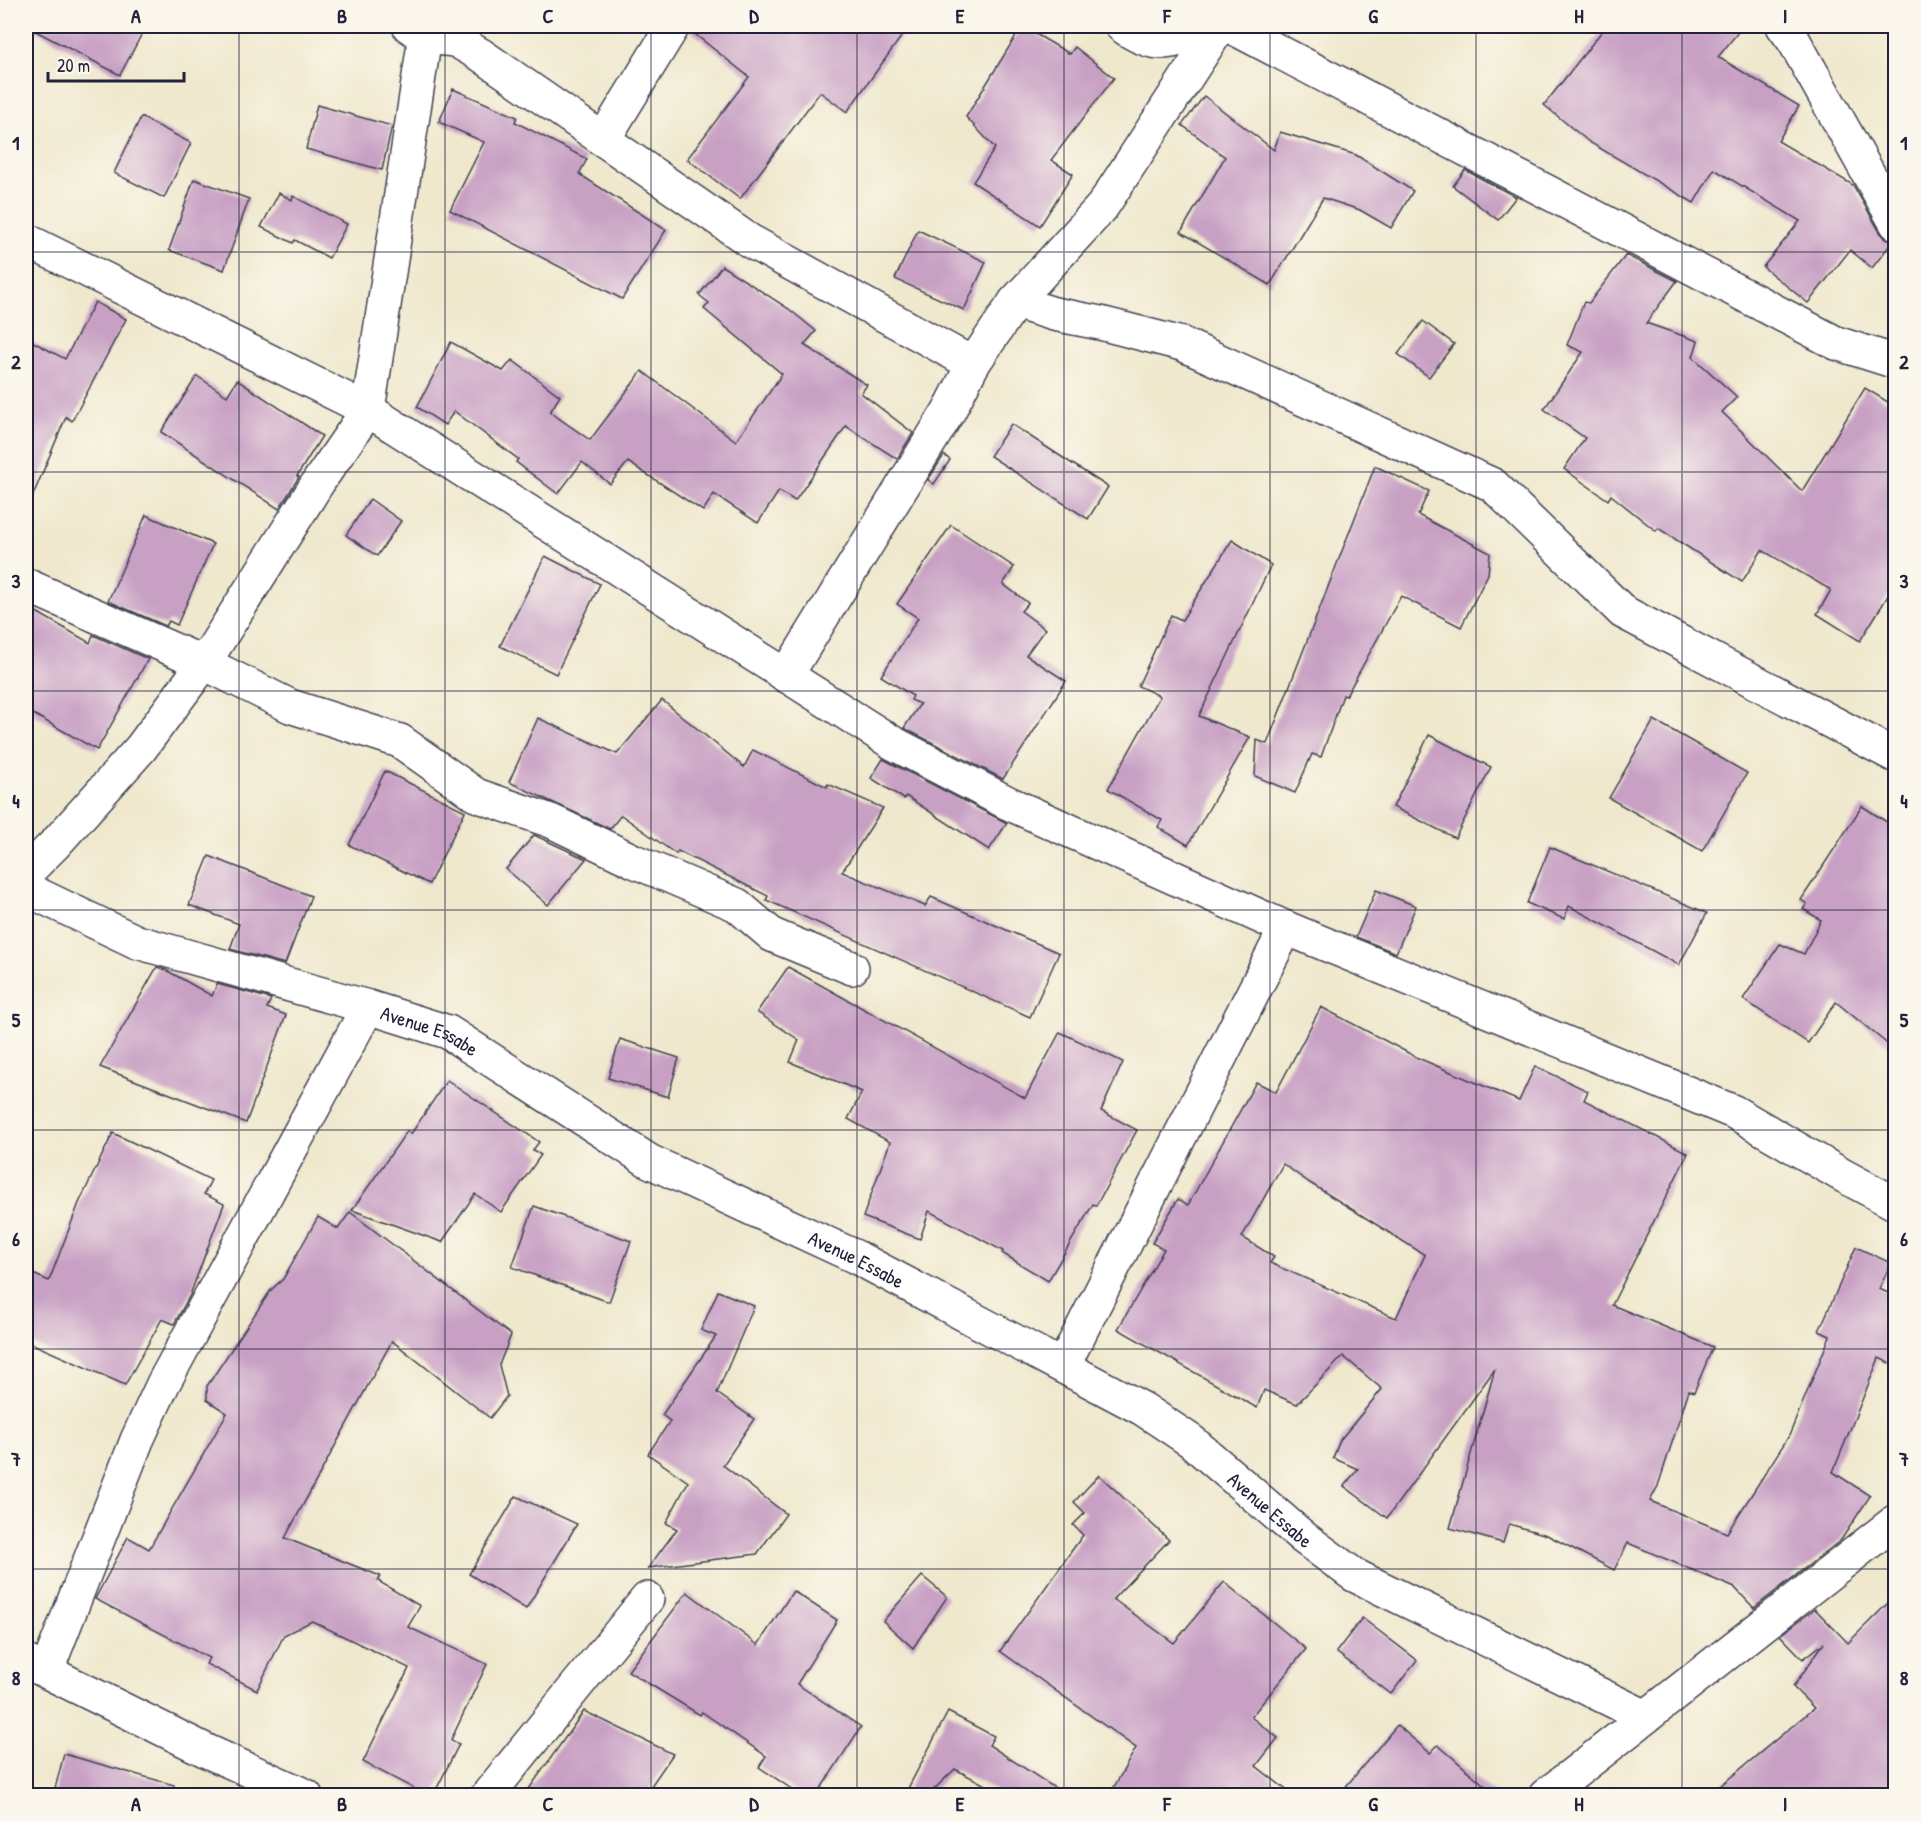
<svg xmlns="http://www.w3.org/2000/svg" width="1921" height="1821" font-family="'Patrick Hand',sans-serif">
	<rect width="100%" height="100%" fill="#fbf7ec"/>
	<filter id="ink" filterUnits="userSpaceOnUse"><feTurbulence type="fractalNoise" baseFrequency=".0167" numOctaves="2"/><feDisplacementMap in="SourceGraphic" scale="12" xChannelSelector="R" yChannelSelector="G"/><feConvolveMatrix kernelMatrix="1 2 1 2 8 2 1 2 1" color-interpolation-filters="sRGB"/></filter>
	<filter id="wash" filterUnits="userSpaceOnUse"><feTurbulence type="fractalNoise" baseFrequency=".008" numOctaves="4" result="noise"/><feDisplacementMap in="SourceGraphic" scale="24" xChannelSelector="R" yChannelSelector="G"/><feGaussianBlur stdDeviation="1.35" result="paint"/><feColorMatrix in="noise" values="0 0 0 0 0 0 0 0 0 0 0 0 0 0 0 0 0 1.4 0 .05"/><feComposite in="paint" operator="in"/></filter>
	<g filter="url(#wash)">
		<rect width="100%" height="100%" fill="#efe8cd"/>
		<g id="blocks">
			<g fill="#c8a0c4" fill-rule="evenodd">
				<path d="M 26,26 L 146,26 L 120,75 Z"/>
				<path d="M 692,26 L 909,26 L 847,112 L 820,92 L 740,199 L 687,159 L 749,77 L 691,31 Z"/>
				<path d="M 1022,26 L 1070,54 L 1075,47 L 1114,78 L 1051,160 L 1073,174 L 1040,226 L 973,182 L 995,148 L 966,117 Z"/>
				<path d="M 1606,26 L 1743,26 L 1718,57 L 1799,106 L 1778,141 L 1853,185 L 1880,232 L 1886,239 L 1893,241 L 1872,268 L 1850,250 L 1808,303 L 1763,267 L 1800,221 L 1714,169 L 1694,203 L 1589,142 L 1544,105 Z"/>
				<path d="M 453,89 L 517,117 L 515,122 L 587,159 L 579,174 L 666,230 L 622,299 L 450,210 L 484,142 L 439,122 Z"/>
				<path d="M 1204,96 L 1274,150 L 1280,132 L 1356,155 L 1413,191 L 1391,228 L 1360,210 L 1323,198 L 1270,285 L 1181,232 L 1225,157 L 1182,125 Z"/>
				<path d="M 317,105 L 392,126 L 382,170 L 306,149 Z"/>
				<path d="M 141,117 L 191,143 L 164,198 L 114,173 Z"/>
				<path d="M 1465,170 L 1516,197 L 1498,220 L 1453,186 Z"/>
				<path d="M 194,179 L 249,199 L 224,270 L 169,250 Z"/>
				<path d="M 279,193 L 292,200 L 293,196 L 347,224 L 329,258 L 295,240 L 293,243 L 261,227 Z"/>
				<path d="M 918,230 L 986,262 L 964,310 L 895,279 Z"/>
				<path d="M 1626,255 L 1677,281 L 1646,323 L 1698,341 L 1693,357 L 1737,397 L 1722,412 L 1802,491 L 1865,388 L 1896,407 L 1896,583 L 1860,641 L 1817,614 L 1831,590 L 1762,550 L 1742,582 L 1658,528 L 1656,531 L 1611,495 L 1608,500 L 1564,469 L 1585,438 L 1544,409 L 1583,352 L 1567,345 L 1584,302 L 1589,303 Z"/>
				<path d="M 722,266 L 789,309 L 816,331 L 804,345 L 867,385 L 861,393 L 913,433 L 897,459 L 846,426 L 795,501 L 779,491 L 758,523 L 714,494 L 703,511 L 628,462 L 610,484 L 582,462 L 558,494 L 516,462 L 518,459 L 454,411 L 445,425 L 417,407 L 451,342 L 503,371 L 512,360 L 560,396 L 550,412 L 590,440 L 642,371 L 736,441 L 782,374 L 704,309 L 709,303 L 699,295 Z"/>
				<path d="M 95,302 L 126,319 L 72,421 L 66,417 L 26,512 L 26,338 L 65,359 Z"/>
				<path d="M 1423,321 L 1454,344 L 1429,377 L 1398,354 Z"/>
				<path d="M 197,376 L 227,396 L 237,380 L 322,436 L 297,476 L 299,477 L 279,509 L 161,432 Z"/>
				<path d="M 1011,424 L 1108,487 L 1088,519 L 990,456 Z"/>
				<path d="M 944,455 L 950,460 L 934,484 L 928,480 Z"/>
				<path d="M 1375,466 L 1429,491 L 1418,515 L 1490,553 L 1488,574 L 1461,627 L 1401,596 L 1346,696 L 1343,695 L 1321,757 L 1312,754 L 1295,793 L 1255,776 L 1257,740 L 1267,744 Z"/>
				<path d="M 370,499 L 401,521 L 377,556 L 346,535 Z"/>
				<path d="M 146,515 L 213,544 L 177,625 L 169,621 L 166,626 L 108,601 Z"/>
				<path d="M 951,525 L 1014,567 L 1003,584 L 1028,603 L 1021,611 L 1045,629 L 1026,655 L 1066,681 L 1003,779 L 904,728 L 920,704 L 911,700 L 913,696 L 881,676 L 918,618 L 897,604 Z"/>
				<path d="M 1232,540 L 1271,565 L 1199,716 L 1250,737 L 1188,845 L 1158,827 L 1162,820 L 1108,789 L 1160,696 L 1138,686 L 1171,615 L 1182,620 Z"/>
				<path d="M 545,556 L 600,584 L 556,674 L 500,646 Z"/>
				<path d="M 26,606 L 90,643 L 93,635 L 148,659 L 97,750 L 26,710 Z"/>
				<path d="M 662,700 L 744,767 L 753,750 L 827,787 L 828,784 L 883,808 L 842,872 L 925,906 L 931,897 L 1059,953 L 1030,1017 L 766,900 L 768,896 L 678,851 L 676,854 L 621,815 L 610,829 L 509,782 L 538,718 L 617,754 Z"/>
				<path d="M 1654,720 L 1747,773 L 1702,851 L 1609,798 Z"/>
				<path d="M 1429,735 L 1491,767 L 1455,838 L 1393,807 Z"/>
				<path d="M 883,759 L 1007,823 L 989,850 L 906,796 L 904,799 L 871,778 Z"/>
				<path d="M 385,771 L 465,811 L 429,884 L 349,845 Z"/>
				<path d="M 1862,806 L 1896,828 L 1896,1051 L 1836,1002 L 1808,1043 L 1743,999 L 1780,944 L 1804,954 L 1821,920 L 1803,909 L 1807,904 L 1801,900 Z"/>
				<path d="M 534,835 L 586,859 L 548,905 L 506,869 Z"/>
				<path d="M 1550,847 L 1707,913 L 1679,965 L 1569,906 L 1564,919 L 1527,903 Z"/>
				<path d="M 209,856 L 311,896 L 285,964 L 230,949 L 239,924 L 189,905 Z"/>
				<path d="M 1376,890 L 1416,906 L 1396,953 L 1356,937 Z"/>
				<path d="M 157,967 L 166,970 L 212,996 L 217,984 L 271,999 L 267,1008 L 286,1015 L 246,1123 L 100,1067 Z"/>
				<path d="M 788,967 L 1025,1098 L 1060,1032 L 1123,1062 L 1101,1111 L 1137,1130 L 1096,1206 L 1093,1204 L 1048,1281 L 1002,1253 L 1003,1251 L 929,1211 L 920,1239 L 863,1217 L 890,1142 L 848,1119 L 862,1092 L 790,1062 L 799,1040 L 757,1012 Z"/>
				<path d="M 1321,1007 L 1418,1058 L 1519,1101 L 1535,1066 L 1588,1091 L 1584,1100 L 1688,1153 L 1612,1305 L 1713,1347 L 1694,1392 L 1689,1390 L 1658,1486 L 1650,1501 L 1727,1533 L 1789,1436 L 1830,1336 L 1819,1331 L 1856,1247 L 1891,1263 L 1879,1289 L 1896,1296 L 1896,1366 L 1879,1358 L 1833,1472 L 1870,1496 L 1841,1540 L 1754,1608 L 1735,1588 L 1628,1543 L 1614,1570 L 1547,1535 L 1509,1524 L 1503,1543 L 1450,1528 L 1495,1369 L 1387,1518 L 1344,1486 L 1358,1469 L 1333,1458 L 1340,1440 L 1382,1389 L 1343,1356 L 1297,1404 L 1264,1390 L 1257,1408 L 1118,1329 L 1164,1249 L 1152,1243 L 1178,1199 L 1188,1205 L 1256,1082 L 1276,1092 ZM 1283,1164 L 1310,1183 L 1425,1255 L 1396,1318 L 1270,1263 L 1274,1257 L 1242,1237 Z"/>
				<path d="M 620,1039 L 679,1058 L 668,1097 L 608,1078 Z"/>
				<path d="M 447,1080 L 539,1142 L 533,1150 L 541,1155 L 501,1212 L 475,1194 L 442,1242 L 352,1210 L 407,1131 L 411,1134 Z"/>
				<path d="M 113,1133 L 211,1180 L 204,1194 L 224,1204 L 190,1295 L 174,1324 L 162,1319 L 125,1385 L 26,1341 L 26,1271 L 49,1281 L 79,1203 Z"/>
				<path d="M 534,1206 L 631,1241 L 609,1302 L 512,1267 Z"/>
				<path d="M 350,1212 L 511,1335 L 499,1365 L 507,1396 L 490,1418 L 392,1341 L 285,1538 L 380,1576 L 378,1581 L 420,1606 L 408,1627 L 487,1664 L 451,1740 L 459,1744 L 433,1796 L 428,1796 L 363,1762 L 409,1668 L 312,1621 L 284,1635 L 257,1690 L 206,1664 L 209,1658 L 95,1599 L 128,1537 L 149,1549 L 227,1413 L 207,1400 L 207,1386 L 271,1290 L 283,1279 L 318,1217 L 338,1229 Z"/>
				<path d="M 718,1291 L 754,1306 L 717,1393 L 754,1419 L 723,1465 L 786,1514 L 757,1554 L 648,1568 L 677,1529 L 666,1523 L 688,1482 L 648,1454 L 670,1421 L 662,1415 L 716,1336 L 701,1330 Z"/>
				<path d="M 1099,1475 L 1169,1540 L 1113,1599 L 1174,1643 L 1224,1582 L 1306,1649 L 1251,1717 L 1278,1738 L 1256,1766 L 1294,1796 L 1109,1796 L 1136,1748 L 1000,1651 L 1083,1535 L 1073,1525 L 1085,1513 L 1074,1502 Z"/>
				<path d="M 516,1496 L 577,1524 L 526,1609 L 469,1574 Z"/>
				<path d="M 922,1576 L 947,1597 L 913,1648 L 883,1621 Z"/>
				<path d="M 793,1591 L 837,1620 L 797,1684 L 861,1727 L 816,1796 L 802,1796 L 759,1767 L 766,1756 L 702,1712 L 700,1715 L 628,1671 L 687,1592 L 758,1645 Z"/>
				<path d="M 1896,1595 L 1896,1796 L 1708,1796 L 1814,1708 L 1793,1687 L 1824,1643 L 1803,1659 L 1780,1635 L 1815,1609 L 1848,1643 Z"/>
				<path d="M 1362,1618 L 1417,1660 L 1391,1694 L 1336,1652 Z"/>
				<path d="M 584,1711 L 673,1754 L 644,1796 L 524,1796 Z"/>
				<path d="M 948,1712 L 994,1736 L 989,1745 L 1067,1796 L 1006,1796 L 955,1769 L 927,1796 L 904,1796 Z"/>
				<path d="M 1397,1725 L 1430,1753 L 1438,1745 L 1497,1796 L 1338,1796 Z"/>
				<path d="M 64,1754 L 174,1785 L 172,1796 L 53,1796 Z"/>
			</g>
		</g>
	</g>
	<g filter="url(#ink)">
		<use href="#blocks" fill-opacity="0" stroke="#414051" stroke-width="1.5"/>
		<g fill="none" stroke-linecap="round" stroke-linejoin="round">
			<g stroke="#414051" stroke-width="36">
				<g id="minor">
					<path d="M 409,26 L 425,37 L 455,40 L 481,55 L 750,241 L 973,364"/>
					<path d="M 1122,26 C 1160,53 1174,41 1213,26"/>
					<path d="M 1230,26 L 1836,343 L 1896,362"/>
					<path d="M 1783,26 L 1794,41 L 1896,223"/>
					<path d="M 603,140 L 673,26"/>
					<path d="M 26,240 L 368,410 L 893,743 L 1008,803 L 1286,928 L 1734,1112 L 1842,1175 L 1896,1204"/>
					<path d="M 1015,302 L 1102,207 L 1220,26"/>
					<path d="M 26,585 L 204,663 L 290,706 L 400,741 L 476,795 L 551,821 L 634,861 L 737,905 L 772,935 L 852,968"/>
					<path d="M 786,676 L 950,409 L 973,364 L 1015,302 L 1054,314 L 1100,323 L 1182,344 L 1493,485 L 1623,612 L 1896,756"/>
					<path d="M 26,873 L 56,843 L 141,748 L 204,663 L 319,481 L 368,410 L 425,37"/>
					<path id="s1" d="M 26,889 L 137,942 L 368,1007 L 448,1032 L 649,1161 L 856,1257 L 1143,1409 L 1191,1441 L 1304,1538 L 1354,1575 L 1644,1716"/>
					<path d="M 1063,1366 L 1286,928"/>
					<path d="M 27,1662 L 209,1752 L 306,1796"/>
					<path d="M 47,1670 L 137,1440 L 163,1384 L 368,1007"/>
					<path d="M 487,1796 L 647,1599"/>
					<path d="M 1545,1796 L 1896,1521"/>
				</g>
			</g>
			<use href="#minor" stroke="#fff" stroke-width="33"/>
		</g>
	</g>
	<path fill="none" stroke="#22223b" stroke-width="1.5" stroke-opacity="0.55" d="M 239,26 L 239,1796M 445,26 L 445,1796M 651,26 L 651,1796M 857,26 L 857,1796M 1064,26 L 1064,1796M 1270,26 L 1270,1796M 1476,26 L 1476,1796M 1682,26 L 1682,1796M 26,252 L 1896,252M 26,472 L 1896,472M 26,691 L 1896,691M 26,910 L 1896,910M 26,1130 L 1896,1130M 26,1349 L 1896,1349M 26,1569 L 1896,1569"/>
	<g text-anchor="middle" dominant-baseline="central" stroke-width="5" stroke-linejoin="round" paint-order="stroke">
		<g font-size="20" fill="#22223b" stroke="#fbf7ec">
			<text stroke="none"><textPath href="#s1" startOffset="429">Avenue Essabe</textPath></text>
			<text stroke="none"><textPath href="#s1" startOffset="915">Avenue Essabe</textPath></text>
			<text stroke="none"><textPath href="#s1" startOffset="1401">Avenue Essabe</textPath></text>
		</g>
	</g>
	<rect width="1921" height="1821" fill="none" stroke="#fbf7ec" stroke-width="66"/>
	<path d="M48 72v9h136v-9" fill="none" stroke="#22223b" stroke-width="3"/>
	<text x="57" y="72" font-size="18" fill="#22223b" stroke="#fbf7ec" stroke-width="4.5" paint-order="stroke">20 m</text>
	<rect x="33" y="33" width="1855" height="1755" fill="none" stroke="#22223b" stroke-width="2"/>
	<g font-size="20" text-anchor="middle" font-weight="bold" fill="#22223b">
		<text x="136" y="23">A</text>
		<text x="342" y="23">B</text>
		<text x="548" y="23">C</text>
		<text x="754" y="23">D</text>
		<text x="960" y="23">E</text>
		<text x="1167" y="23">F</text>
		<text x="1373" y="23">G</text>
		<text x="1579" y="23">H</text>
		<text x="1785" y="23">I</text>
		<text x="16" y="150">1</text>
		<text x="1904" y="150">1</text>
		<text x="16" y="369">2</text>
		<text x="1904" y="369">2</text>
		<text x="16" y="588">3</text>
		<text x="1904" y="588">3</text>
		<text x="16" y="808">4</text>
		<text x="1904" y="808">4</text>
		<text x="16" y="1027">5</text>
		<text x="1904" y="1027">5</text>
		<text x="16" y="1246">6</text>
		<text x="1904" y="1246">6</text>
		<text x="16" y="1466">7</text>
		<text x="1904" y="1466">7</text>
		<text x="16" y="1685">8</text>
		<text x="1904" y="1685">8</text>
		<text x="136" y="1811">A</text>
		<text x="342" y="1811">B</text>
		<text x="548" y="1811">C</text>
		<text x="754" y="1811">D</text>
		<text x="960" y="1811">E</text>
		<text x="1167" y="1811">F</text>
		<text x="1373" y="1811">G</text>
		<text x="1579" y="1811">H</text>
		<text x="1785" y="1811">I</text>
	</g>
</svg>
